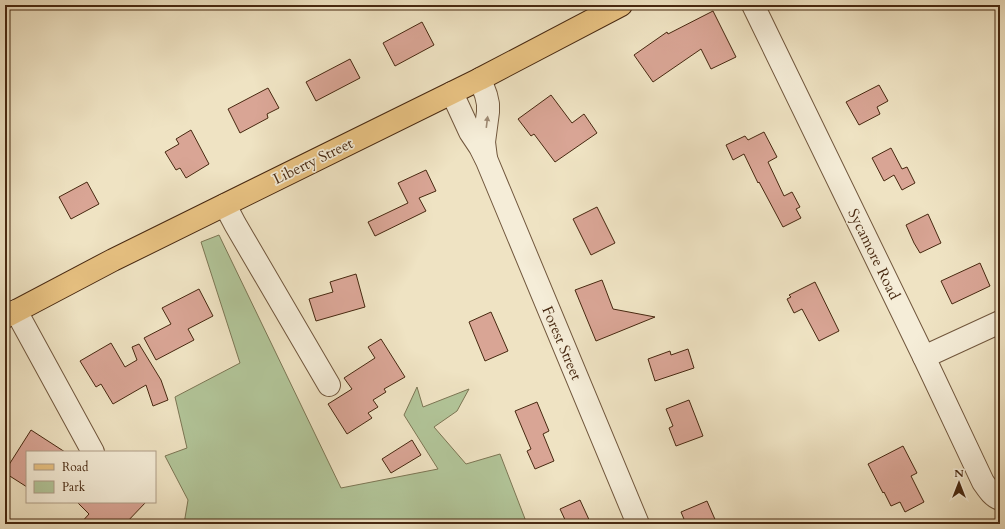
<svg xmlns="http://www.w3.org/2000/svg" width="1005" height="529" font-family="Cardo,serif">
	<rect width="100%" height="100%" fill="#efe3c3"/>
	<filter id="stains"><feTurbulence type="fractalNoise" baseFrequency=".005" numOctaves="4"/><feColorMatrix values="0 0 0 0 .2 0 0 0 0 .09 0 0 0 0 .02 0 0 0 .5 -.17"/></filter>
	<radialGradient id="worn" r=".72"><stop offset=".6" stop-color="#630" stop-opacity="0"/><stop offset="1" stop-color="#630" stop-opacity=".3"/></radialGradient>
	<path fill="#b2c599" stroke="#7c7654" d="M 219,235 L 341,488 L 438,469 L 404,415 L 417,387 L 423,407 L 469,389 L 457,411 L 434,427 L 466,464 L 500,454 L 527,524 L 184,524 L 188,500 L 165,456 L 187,448 L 175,397 L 240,363 L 201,242 Z"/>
	<g fill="#d9a595" stroke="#472810">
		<path d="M 713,11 L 736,57 L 711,69 L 701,49 L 653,82 L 634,55 L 667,32 L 668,34 Z"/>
		<path d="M 422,22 L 434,45 L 395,66 L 383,43 Z"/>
		<path d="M 350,59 L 360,78 L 316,101 L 306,82 Z"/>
		<path d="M 879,85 L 888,101 L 877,107 L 880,114 L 859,125 L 846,102 Z"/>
		<path d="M 268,88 L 279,108 L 267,114 L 268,118 L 240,133 L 228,109 Z"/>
		<path d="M 551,95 L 572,123 L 584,114 L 597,133 L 555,162 L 534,134 L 531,136 L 518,119 Z"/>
		<path d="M 191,130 L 209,164 L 186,178 L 180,168 L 176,170 L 165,152 L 179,144 L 176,139 Z"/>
		<path d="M 764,132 L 777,157 L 768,162 L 784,196 L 792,192 L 800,207 L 796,209 L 801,218 L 783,227 L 759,182 L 758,183 L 744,154 L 733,160 L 726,145 L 745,136 L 748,140 Z"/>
		<path d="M 891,148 L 902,169 L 907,167 L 915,183 L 902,190 L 894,175 L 884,181 L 872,158 Z"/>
		<path d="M 426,170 L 436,191 L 419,198 L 426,211 L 375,236 L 368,222 L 408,203 L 398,183 Z"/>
		<path d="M 87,182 L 99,204 L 71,219 L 59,197 Z"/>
		<path d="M 597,207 L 615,243 L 591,255 L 573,219 Z"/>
		<path d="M 928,214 L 941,243 L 920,253 L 914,243 L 906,225 Z"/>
		<path d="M 980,263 L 990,286 L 952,304 L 941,281 Z"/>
		<path d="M 356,274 L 365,307 L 316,321 L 309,299 L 333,292 L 330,282 Z"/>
		<path d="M 602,280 L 613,309 L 655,317 L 596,341 L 575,290 Z"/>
		<path d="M 815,282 L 839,331 L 819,341 L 802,309 L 794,313 L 787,299 L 791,297 L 789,295 Z"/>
		<path d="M 199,289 L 213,316 L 188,329 L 194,340 L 156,360 L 144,338 L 171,324 L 162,308 Z"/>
		<path d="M 491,312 L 508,351 L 485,361 L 469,322 Z"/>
		<path d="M 381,339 L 405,377 L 384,389 L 386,392 L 373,400 L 378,407 L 368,413 L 372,418 L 347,434 L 328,404 L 352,389 L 344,378 L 375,358 L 368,347 Z"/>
		<path d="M 111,343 L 125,367 L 137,360 L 132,347 L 139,344 L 161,380 L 168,400 L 153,406 L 146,385 L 113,404 L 101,384 L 96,387 L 80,361 Z"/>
		<path d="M 688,349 L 694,368 L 655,381 L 648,359 L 670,351 L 671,355 Z"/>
		<path d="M 689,400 L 703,436 L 676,446 L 669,428 L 673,426 L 666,409 Z"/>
		<path d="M 537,402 L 549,431 L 543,434 L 554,461 L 535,469 L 527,451 L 531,449 L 515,411 Z"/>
		<path d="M 31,430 L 65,452 L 27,452 L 27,487 L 5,473 L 5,471 Z"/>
		<path d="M 412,440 L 421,455 L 391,473 L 382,459 Z"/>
		<path d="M 903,446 L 917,473 L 911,476 L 924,502 L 905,512 L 900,502 L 891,506 L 884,492 L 883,493 L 868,464 Z"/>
		<path d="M 580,500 L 591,524 L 567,524 L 560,509 Z"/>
		<path d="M 707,501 L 717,524 L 686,524 L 681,512 Z"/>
		<path d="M 77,502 L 146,502 L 125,524 L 80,524 L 89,514 Z"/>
	</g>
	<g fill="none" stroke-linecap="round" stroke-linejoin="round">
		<g stroke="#71573d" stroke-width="24">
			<g id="minor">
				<path d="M 753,5 L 924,357 L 983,482 C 988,489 992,496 1000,499"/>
				<path d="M 480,79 L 486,95 L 488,104 L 488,112 L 484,142 L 486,158"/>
				<path d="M 452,93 L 470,132 L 480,147 L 487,161 L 638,524"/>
				<path d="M 225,205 L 235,224 L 329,385"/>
				<path d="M 16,311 L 93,452"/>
				<path d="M 924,357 L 1000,322"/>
			</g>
		</g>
		<g stroke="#472810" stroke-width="24">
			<path id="major" d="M 5,317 L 113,260 L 480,79 L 621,5"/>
		</g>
		<use href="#minor" stroke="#f5edd8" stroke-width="22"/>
		<use href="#major" stroke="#e8c282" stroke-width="22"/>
	</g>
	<defs><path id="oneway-solid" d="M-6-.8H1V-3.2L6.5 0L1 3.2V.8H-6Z"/></defs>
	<use fill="#9e8a74" href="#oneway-solid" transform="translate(487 122) rotate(-83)"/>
	<g text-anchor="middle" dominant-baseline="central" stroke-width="3.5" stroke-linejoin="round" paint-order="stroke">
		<g font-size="15" fill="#472810" stroke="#f5edd8">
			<text transform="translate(313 161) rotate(-26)">Liberty Street</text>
			<text transform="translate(874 254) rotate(64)">Sycamore Road</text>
			<text transform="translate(562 343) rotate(67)">Forest Street</text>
		</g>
	</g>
	<rect width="1005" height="529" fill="none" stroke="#efe3c3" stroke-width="20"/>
	<rect x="6" y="6" width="993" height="517" fill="none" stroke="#472810" stroke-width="2"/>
	<rect x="10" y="10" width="985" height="509" fill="none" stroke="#472810"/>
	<rect x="26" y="451" width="130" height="52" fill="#f5edd8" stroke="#af9e88"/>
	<rect x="34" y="464" width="20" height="6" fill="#e8c282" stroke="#af9e88"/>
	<text x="62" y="471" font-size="12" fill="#472810">Road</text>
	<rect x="34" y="481" width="20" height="12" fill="#b2c599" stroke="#af9e88"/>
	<text x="62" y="491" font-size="12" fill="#472810">Park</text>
	<g transform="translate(959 483)" stroke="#f5edd8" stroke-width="3" paint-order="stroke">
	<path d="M0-3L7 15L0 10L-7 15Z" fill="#472810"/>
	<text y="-6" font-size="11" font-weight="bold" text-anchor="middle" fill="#472810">N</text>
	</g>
	<rect width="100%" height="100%" filter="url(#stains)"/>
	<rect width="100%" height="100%" fill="url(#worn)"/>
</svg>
